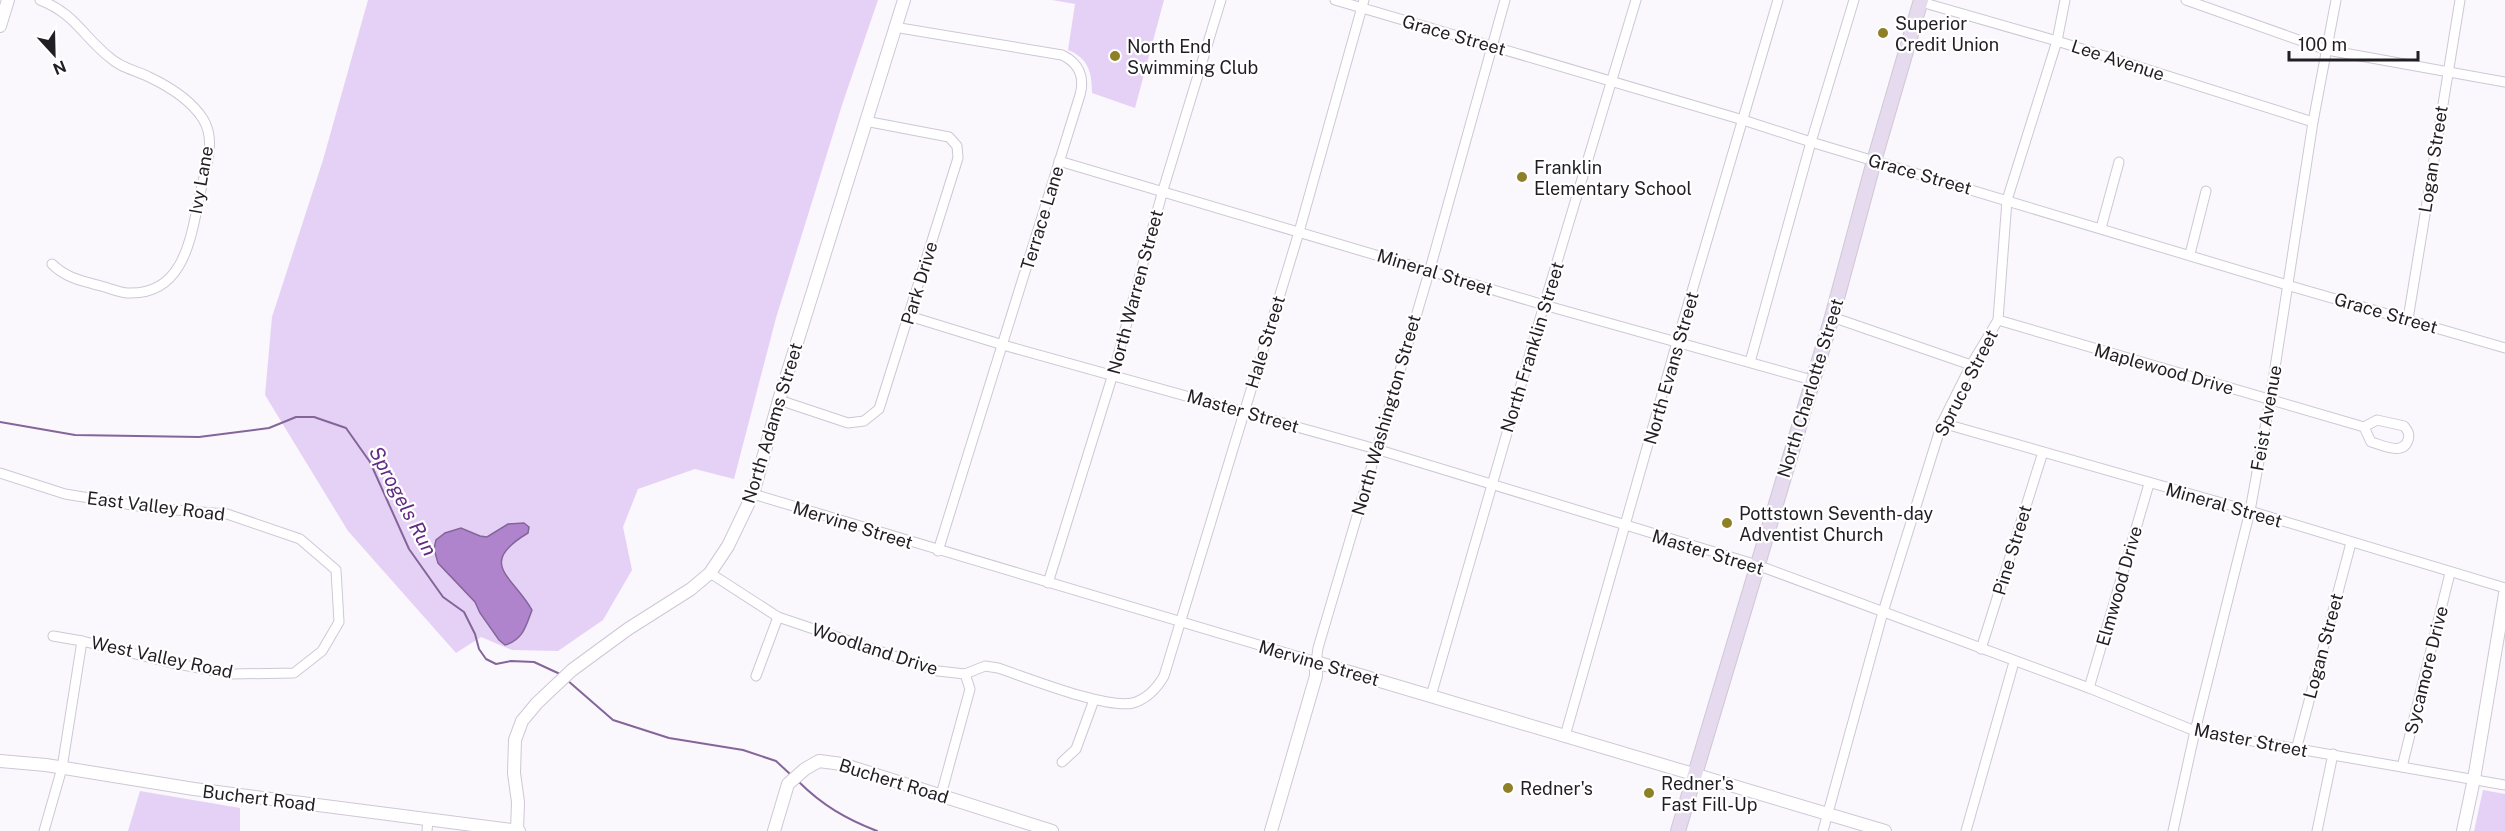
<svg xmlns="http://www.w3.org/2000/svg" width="2505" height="831" font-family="'Public Sans',sans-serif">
	<rect width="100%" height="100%" fill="#faf7fd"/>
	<g fill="#e6d1f6">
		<path d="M 368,0 L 878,0 L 843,102 L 776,318 L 734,479 L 695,469 L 638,489 L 623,527 L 632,570 L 603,620 L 558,651 L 512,650 L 481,637 L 456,653 L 348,531 L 265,395 L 272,317 L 323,160 Z"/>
		<path d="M 1052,0 L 1164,0 L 1135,108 L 1092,93 C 1092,72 1088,58 1068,50 L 1075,4 Z"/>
		<path d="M 2483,790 L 2505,794 L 2505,831 L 2474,831 Z"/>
		<path d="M 140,791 L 240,808 L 240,831 L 128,831 Z"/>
	</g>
	<path fill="#af84cd" stroke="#84659a" stroke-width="1.5" d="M 524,523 L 529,527 L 528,533 C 476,564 513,576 532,610 C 526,626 523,640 505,645 L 499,640 L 480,613 L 475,602 L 438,563 L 434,549 L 436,540 L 445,533 L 461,528 L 480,536 L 487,537 L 508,524 Z"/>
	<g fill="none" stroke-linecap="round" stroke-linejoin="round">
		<g stroke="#84659a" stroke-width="2">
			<path d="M 0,422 L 75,435 L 199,437 L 269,428 L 296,417 L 314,417 L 346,428 L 370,462 L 409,549 L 443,597 L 464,612 L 475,634 L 479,649 L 486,659 L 496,664 L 511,661 L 534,662 L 560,674"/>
			<path d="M 567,680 L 613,720 L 669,738 L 743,750 L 776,761 L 790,774"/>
			<path d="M 799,782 C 822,805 846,819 877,831"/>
		</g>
		<g stroke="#cfc7d6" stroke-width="11">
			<g id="minor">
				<path d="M 40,0 C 74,13 82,35 109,57 C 121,68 135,70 149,77 C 168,86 191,100 203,119 C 217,141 205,170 200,194 C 191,236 185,296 127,293 C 118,292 109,288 101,286 C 82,281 66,278 52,264"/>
				<path d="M 1335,0 L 1743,120 L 1811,142 L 2287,285 L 2505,348"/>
				<path d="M 2186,0 L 2327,50 L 2505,82"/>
				<path d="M 1921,2 L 2057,41 L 2313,122"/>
				<path d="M 894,27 L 1062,55 C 1079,63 1085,77 1080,95 L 938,551"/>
				<path d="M 1059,161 L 1544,305 L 1812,380"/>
				<path d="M 2101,228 L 2119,162"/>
				<path d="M 2190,254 L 2206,191"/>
				<path d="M 909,316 L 1003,345 L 1376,449 L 1757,565 L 2089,688 L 2195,731 L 2505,785"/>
				<path d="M 1832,317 L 1971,365"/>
				<path d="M 2408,319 L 2460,0"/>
				<path d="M 1998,320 L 2364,427 L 2377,420 L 2404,426 C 2408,431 2410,434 2408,440 C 2403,456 2382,445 2371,442 L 2364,427"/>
				<path d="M 1750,362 L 1811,142 L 1854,0"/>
				<path d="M 779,400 L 848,423 L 864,421 L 879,409 L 958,158 L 957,146 L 949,137 L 865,121"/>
				<path d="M 1942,423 L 2250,511 L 2505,588"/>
				<path d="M 0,473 L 65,494 L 150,508 L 227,514 L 300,539 L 336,570 L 339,622 L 322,651 L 294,673 L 232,674 L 172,663 L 82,641 L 53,636"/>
				<path d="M 753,494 L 1316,662 L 1318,648 L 1430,269 L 1505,0"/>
				<path d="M 710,573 L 778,617 L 938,671 L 965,674 L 985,666 L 998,668 C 1028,678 1105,709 1133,703 C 1147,699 1157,688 1164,676 L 1299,232 L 1364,0"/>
				<path d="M 1048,583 L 1113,374 L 1163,190 L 1221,0"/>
				<path d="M 1981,649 L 2043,452"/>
				<path d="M 756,676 L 778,617"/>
				<path d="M 2089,688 L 2149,484"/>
				<path d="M 1431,696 L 1544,305 L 1636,0"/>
				<path d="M 1565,736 L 1677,342 L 1778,0"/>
				<path d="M 2296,750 L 2351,543"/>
				<path d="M 1062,762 L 1076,749 L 1094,700"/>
				<path d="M 2402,767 L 2450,573"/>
				<path d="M 941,795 L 970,689 L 965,674"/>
				<path d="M 44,831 L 62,768 L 82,641"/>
				<path d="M 427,831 L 428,820"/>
				<path d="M 1823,831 L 1883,612 L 1942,423 L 1971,365 L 1998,320 L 2007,200 L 2057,41 L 2065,0"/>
				<path d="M 1966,831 L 2014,662"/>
				<path d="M 2173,831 L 2195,731 L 2250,511 L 2270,400 L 2313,122 L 2336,0"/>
				<path d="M 2317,831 L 2333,754"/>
			</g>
		</g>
		<g stroke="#cfc7d6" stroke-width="14">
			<g id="tertiary">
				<path d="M 0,26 L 8,0"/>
				<path d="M 0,761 L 46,765 L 194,789 L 519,831"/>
				<path d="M 517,831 L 518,802 L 514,773 L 515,740 L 522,721 L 537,703 L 572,670 L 628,629 L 691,589 L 710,573 L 728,546 L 753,494 L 779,400 L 904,0"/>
				<path d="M 774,831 L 788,784 L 805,769 L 819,761 L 842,764 L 1052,831"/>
				<path d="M 1271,831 L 1316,676 L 1316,662 L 1885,831"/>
				<path d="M 2463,831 L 2474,779 L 2505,594"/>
			</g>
		</g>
		<g stroke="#cfc7d6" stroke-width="16">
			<path id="secondary" d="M 1678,831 L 1832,317 L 1874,161 L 1921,0"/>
		</g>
		<use href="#minor" stroke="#fff" stroke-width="9"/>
		<use href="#tertiary" stroke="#fff" stroke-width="12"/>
		<use href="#secondary" stroke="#e6daef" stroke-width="14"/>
	</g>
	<g fill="#8e8027" stroke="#fff" stroke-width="2">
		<circle cx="1883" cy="33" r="6"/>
		<circle cx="1115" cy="56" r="6"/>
		<circle cx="1522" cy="177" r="6"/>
		<circle cx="1727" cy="523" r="6"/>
		<circle cx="1508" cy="788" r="6"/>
		<circle cx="1649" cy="793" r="6"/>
	</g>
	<g text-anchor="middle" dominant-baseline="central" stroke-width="4.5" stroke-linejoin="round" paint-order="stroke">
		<g font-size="18" fill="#211e24" stroke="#fff" text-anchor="start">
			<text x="1895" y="23">Superior<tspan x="1895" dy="21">Credit Union</tspan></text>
			<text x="1127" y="46">North End<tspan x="1127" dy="21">Swimming Club</tspan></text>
			<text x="1534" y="167">Franklin<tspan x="1534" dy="21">Elementary School</tspan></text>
			<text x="1739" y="513">Pottstown Seventh-day<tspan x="1739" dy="21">Adventist Church</tspan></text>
			<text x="1661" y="783">Redner's<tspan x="1661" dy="21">Fast Fill-Up</tspan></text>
			<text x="1520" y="788">Redner's</text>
		</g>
		<g font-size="18" fill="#211e24" stroke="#fff">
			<text transform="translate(1454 35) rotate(16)">Grace Street</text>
			<text transform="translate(2118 60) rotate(18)">Lee Avenue</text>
			<text transform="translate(2433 159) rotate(-81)">Logan Street</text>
			<text transform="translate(1920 174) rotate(16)">Grace Street</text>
			<text transform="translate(201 180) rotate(-80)">Ivy Lane</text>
			<text transform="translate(1042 218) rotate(-73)">Terrace Lane</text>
			<text transform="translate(1435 272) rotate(17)">Mineral Street</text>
			<text transform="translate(919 283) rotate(-73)">Park Drive</text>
			<text transform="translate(1135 292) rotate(-75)">North Warren Street</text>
			<text transform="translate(2386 313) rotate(16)">Grace Street</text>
			<text transform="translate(1265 342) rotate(-73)">Hale Street</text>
			<text transform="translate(1532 347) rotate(-73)">North Franklin Street</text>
			<text transform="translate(1671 368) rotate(-74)">North Evans Street</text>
			<text transform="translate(2164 369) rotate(16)">Maplewood Drive</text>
			<text transform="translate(1966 383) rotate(-63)">Spruce Street</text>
			<text transform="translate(1810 388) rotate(-73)">North Charlotte Street</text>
			<text transform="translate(1243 411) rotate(16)">Master Street</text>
			<text transform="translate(1386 415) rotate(-74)">North Washington Street</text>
			<text transform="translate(2266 418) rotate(-80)">Feist Avenue</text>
			<text transform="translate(772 423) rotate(-73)">North Adams Street</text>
			<text transform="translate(2224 505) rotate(16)">Mineral Street</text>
			<text transform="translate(156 506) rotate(7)">East Valley Road</text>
			<text transform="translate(853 525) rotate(17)">Mervine Street</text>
			<text transform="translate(2012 550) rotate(-73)">Pine Street</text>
			<text transform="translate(1708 552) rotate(17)">Master Street</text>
			<text transform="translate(2119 586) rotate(-74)">Elmwood Drive</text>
			<text transform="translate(2323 646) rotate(-75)">Logan Street</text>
			<text transform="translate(875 649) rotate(18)">Woodland Drive</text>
			<text transform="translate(162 657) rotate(12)">West Valley Road</text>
			<text transform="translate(1319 663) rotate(16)">Mervine Street</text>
			<text transform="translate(2426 670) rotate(-76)">Sycamore Drive</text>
			<text transform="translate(2251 740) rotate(11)">Master Street</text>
			<text transform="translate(894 781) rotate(17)">Buchert Road</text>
			<text transform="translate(259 798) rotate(7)">Buchert Road</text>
		</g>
		<g font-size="20" font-style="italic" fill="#622c82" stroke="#fff">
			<text transform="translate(403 501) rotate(62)">Sprogels Run</text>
		</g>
	</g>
	<g transform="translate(54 54) rotate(158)" stroke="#ffffff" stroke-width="4.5" paint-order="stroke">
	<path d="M0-4.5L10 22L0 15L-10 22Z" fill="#211e24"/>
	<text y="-9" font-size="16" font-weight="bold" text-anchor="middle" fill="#211e24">N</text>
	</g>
	<path d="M2289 51v9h129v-9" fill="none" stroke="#211e24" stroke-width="3"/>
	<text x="2298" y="51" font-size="18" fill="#211e24" stroke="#ffffff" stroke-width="4.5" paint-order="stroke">100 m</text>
</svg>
